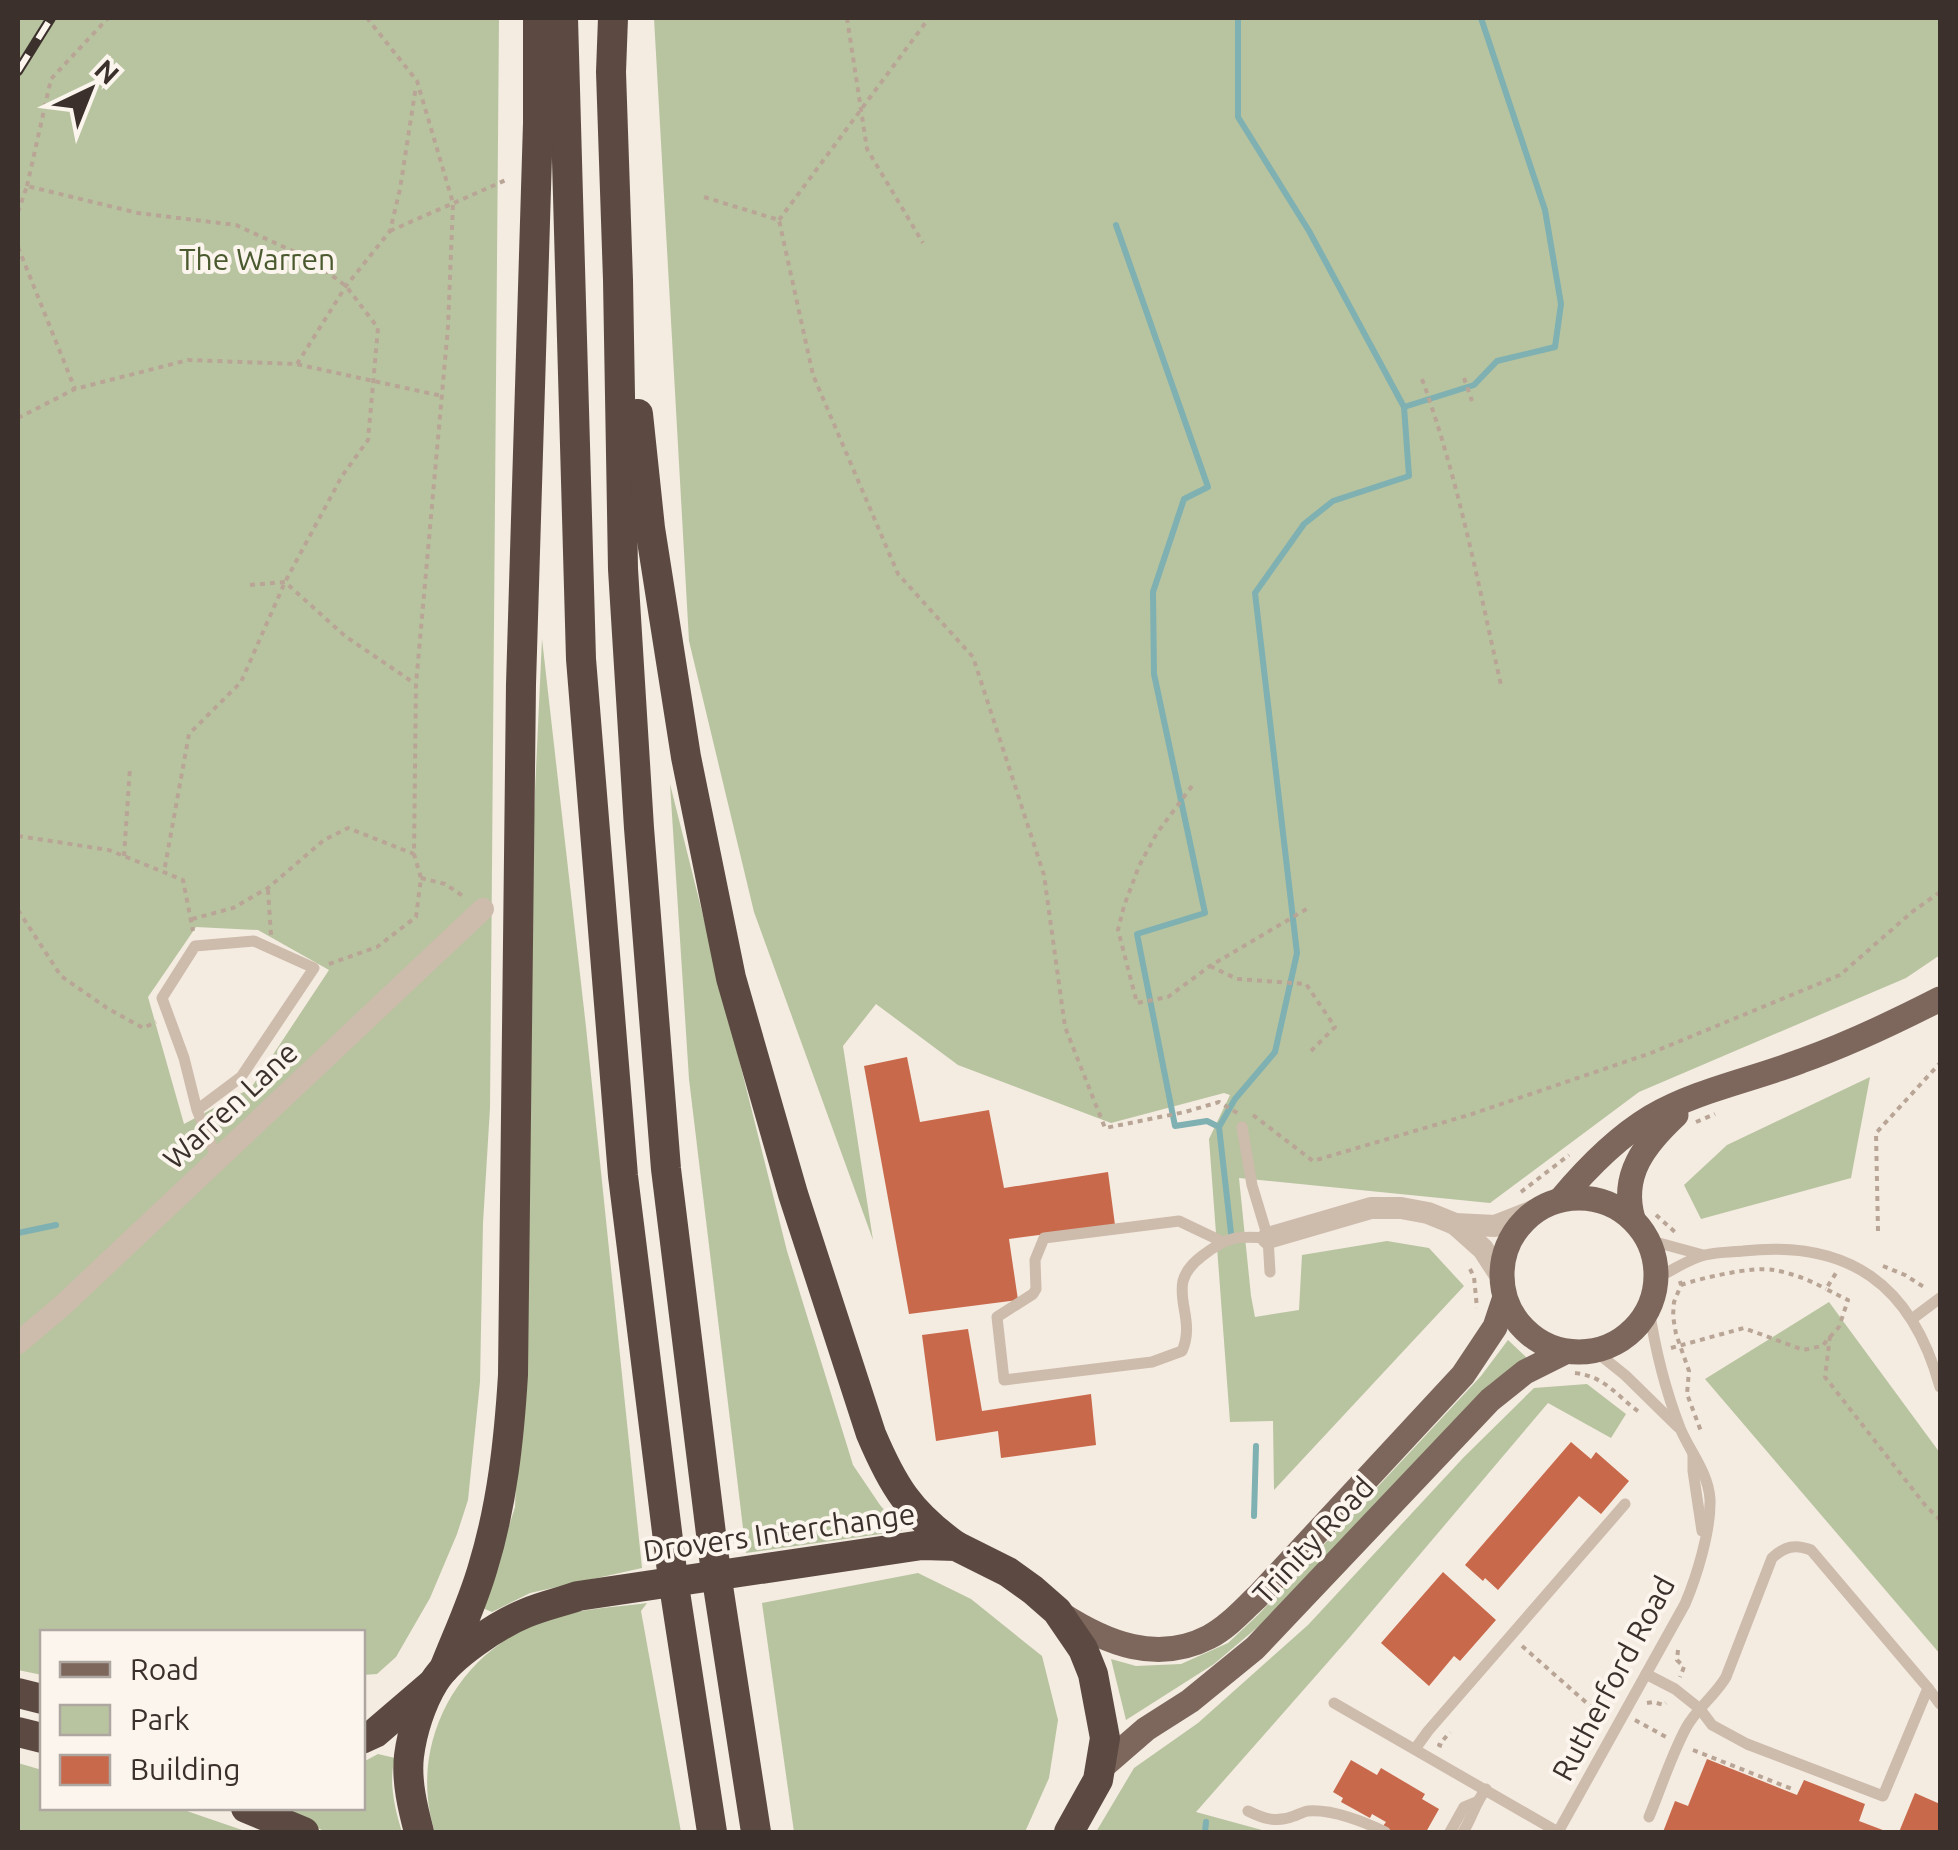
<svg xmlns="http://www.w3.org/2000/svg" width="1958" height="1850" font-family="Ubuntu,sans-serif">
	<rect width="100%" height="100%" fill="#f4ebe1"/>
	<g fill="#b8c4a0" fill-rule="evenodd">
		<path d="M 18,18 L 499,18 L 490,1108 L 483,1223 L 480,1382 L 468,1500 L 457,1534 L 430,1598 L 396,1657 L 377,1674 L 363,1675 L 362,1632 L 42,1632 L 42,1675 L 18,1670 ZM 196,927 L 258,930 L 329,970 L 251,1088 L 184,1124 L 148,997 Z"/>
		<path d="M 654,18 L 1940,18 L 1940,955 L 1906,978 L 1639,1092 L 1490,1203 L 1239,1178 L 1251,1296 L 1255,1317 L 1299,1310 L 1302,1255 L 1387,1241 L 1429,1248 L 1464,1286 L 1274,1490 L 1273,1421 L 1230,1422 L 1209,1139 L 1230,1095 L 1224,1093 L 1111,1123 L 958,1065 L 876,1004 L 843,1046 L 873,1240 L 754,912 L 689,641 Z"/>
		<path d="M 542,639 L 586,1027 L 642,1568 L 530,1593 L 492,1612 L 480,1607 L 497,1564 L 515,1507 L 531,1082 L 532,856 Z"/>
		<path d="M 670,784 L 787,1251 L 853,1465 L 880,1505 L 902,1531 L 746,1553 L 689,1079 Z"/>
		<path d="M 1870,1077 L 1851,1178 L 1701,1219 L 1684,1185 L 1727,1145 Z"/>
		<path d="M 1829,1302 L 1940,1453 L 1940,1654 L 1705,1379 Z"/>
		<path d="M 1508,1340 L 1527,1358 L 1490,1384 L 1266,1620 L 1214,1664 L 1126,1720 L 1111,1659 L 1136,1666 L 1181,1664 L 1228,1643 L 1259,1614 L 1481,1376 Z"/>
		<path d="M 1587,1384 L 1626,1414 L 1611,1438 L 1548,1403 L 1350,1637 L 1196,1812 L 1262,1830 L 1287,1830 L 1289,1832 L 1096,1832 L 1134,1768 L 1198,1723 L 1308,1625 L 1464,1457 L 1534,1388 Z"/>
		<path d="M 918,1573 L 971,1599 L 1042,1656 L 1058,1720 L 1049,1778 L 1025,1832 L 794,1832 L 762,1603 Z"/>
		<path d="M 647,1603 L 641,1611 L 681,1832 L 435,1832 C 412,1762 441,1685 501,1643 C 511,1636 522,1627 534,1623 C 569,1609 610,1608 647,1603 Z"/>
		<path d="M 378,1754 L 395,1758 C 388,1781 395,1810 402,1832 L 326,1832 L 277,1808 L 362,1808 L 363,1762 Z"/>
		<path d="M 18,1763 L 42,1770 L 42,1808 L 178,1808 L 248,1832 L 18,1832 Z"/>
	</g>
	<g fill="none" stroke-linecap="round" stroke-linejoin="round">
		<g stroke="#7fb0b2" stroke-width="6">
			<path d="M 1116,225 L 1208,487 L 1184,499 L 1153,592 L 1154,674 L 1205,913 L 1137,934 L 1175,1126 L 1207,1121 L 1219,1127"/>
			<path d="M 1404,407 L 1474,385 L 1497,361 L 1555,347 L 1561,304 L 1545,210 L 1481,18"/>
			<path d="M 18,1233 L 56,1225"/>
			<path d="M 1231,1233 L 1219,1127 L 1235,1099 L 1275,1052 L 1297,953 L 1255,593 L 1304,524 L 1333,501 L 1409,476 L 1404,407 L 1309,231 L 1238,117 L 1238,18"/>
			<path d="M 1254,1516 L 1256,1446"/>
			<path d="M 1205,1832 L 1206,1822"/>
		</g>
	</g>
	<g fill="#c8694b">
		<path d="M 907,1057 L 920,1122 L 989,1110 L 1004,1188 L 1108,1172 L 1115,1225 L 1009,1239 L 1018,1300 L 909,1314 L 864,1066 Z"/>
		<path d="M 968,1329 L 982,1411 L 1091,1394 L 1096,1445 L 1001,1458 L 998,1431 L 936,1441 L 922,1335 Z"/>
		<path d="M 1571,1442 L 1591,1459 L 1596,1452 L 1629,1481 L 1601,1514 L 1579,1496 L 1498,1590 L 1485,1578 L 1483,1581 L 1465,1565 Z"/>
		<path d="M 1443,1572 L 1496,1620 L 1460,1661 L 1454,1656 L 1429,1686 L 1381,1643 Z"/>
		<path d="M 1707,1759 L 1797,1795 L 1804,1780 L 1865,1804 L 1859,1821 L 1888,1832 L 1663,1832 L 1675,1801 L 1688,1806 Z"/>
		<path d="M 1351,1760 L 1377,1775 L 1381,1768 L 1425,1794 L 1422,1799 L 1439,1809 L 1426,1832 L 1394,1832 L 1383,1826 L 1386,1822 L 1372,1814 L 1370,1818 L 1341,1802 L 1343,1798 L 1333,1792 Z"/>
		<path d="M 1915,1793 L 1940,1804 L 1940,1832 L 1899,1832 Z"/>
	</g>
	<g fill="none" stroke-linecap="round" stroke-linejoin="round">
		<g stroke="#b9a596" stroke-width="4" stroke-dasharray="5 5" stroke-linecap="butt">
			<path d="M 847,18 L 867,149 L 923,243"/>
			<path d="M 27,186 L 51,79 L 108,18"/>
			<path d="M 704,197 L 779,220 L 813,375 L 898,574 L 973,657 L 1044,875 L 1065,1027 L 1105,1128 L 1185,1112 L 1219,1102 L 1239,1114"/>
			<path d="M 18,212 L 27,186 L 138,213 L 236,225 L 310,259 L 346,286 L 378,328 L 368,440 L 342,476 L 285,582 L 241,682 L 189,734 L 164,872"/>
			<path d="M 779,220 L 929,18"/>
			<path d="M 390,231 L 506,180"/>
			<path d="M 18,247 L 75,389"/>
			<path d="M 297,364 L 346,286 L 390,231 L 400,189 L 416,86"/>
			<path d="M 1464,378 L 1472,401"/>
			<path d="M 1422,379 C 1458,478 1478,583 1501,685"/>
			<path d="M 18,418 L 75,389 L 188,360 L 296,364 L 442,396"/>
			<path d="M 250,585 L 285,582 L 345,636 L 414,683"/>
			<path d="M 1192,786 L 1157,833 L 1139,866 L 1124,906 L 1118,930 L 1137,1003 L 1168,997 L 1210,966 L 1310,907"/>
			<path d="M 18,836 L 109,850 L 183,880 L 193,931"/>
			<path d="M 124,856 L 130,768"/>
			<path d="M 421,878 L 445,884 L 466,898"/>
			<path d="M 268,890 L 271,935"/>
			<path d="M 18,910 L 61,976 L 107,1008 L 143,1028 L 156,1022"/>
			<path d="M 192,919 L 233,908 L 268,888 L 324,840 L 348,828 L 414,854"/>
			<path d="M 329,964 L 377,947 L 416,917 L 421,878 L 414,854 L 416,684 L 448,327 L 453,203 L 417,81 L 367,18"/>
			<path d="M 1210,966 L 1237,979 L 1306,984 L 1335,1027 L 1311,1051"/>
			<path d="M 1253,1115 L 1313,1161 L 1472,1114 L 1651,1053 L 1840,975 L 1912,912 L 1940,892"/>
			<path d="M 1696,1122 L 1715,1114"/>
			<path d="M 1521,1192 L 1569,1155"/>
			<path d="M 1656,1215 L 1675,1232"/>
			<path d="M 1878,1231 L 1876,1133 L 1940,1063"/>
			<path d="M 1883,1266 L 1905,1275 L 1927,1289"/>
			<path d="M 1470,1269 L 1474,1277 L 1477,1308"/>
			<path d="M 1680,1281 L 1681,1285 L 1674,1302 L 1673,1316 L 1676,1334 L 1689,1371 L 1687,1394 L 1702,1434"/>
			<path d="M 1681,1285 C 1701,1278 1753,1266 1774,1270 C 1791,1273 1810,1280 1826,1289"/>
			<path d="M 1830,1336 L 1825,1377 L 1925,1505 L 1940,1520"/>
			<path d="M 1671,1348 L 1744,1328 L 1803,1350 L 1822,1346 L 1839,1327 L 1848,1300 L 1826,1289 L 1836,1273"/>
			<path d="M 1575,1373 C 1607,1377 1617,1397 1642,1414"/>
			<path d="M 1522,1646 L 1605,1719"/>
			<path d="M 1678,1650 L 1677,1660 L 1684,1667 L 1680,1677"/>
			<path d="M 1647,1703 L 1653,1702 L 1664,1705 L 1666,1703"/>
			<path d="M 1635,1720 L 1666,1737"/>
			<path d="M 1442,1746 L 1439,1745 L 1450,1732"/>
			<path d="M 1693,1750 L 1792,1789"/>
		</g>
		<g stroke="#cdbbac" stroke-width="11">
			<path d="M 197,1110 L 241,1077 L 314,968 L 254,941 L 195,946 L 162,998 L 184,1058 L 197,1110 L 217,1159"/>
			<path d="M 1242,1127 L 1252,1185 L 1268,1238 L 1270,1272"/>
			<path d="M 1648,1240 L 1703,1255"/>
			<path d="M 1221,1241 L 1179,1221 L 1044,1238 L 1035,1260 L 1036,1289 L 1033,1294 L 997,1317 L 1004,1380 L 1152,1362 L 1182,1351 C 1194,1324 1178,1303 1183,1281 C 1186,1270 1194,1262 1202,1256 C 1228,1236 1236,1236 1268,1238"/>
			<path d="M 1656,1278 C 1672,1271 1688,1259 1705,1255 C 1716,1252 1731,1252 1743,1251 C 1849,1239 1912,1285 1940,1387"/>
			<path d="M 1912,1319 L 1940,1298"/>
			<path d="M 1595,1351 L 1625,1375 L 1678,1427"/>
			<path d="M 1693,1455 L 1693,1471 L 1702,1531"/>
			<path d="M 1646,1674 L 1675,1689 L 1700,1709 L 1712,1725 L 1747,1744 L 1883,1796 L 1928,1688 L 1811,1550 C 1795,1544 1785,1546 1772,1558 L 1726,1677 C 1715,1696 1696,1709 1686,1728 C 1671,1756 1661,1788 1649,1817"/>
			<path d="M 1928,1688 L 1940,1704"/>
			<path d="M 1334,1703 L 1558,1832"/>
			<path d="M 1415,1749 L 1428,1731 L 1625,1504"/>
			<path d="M 1248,1811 C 1264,1819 1277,1823 1294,1816 C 1297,1815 1305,1811 1308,1811 C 1332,1809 1365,1822 1385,1832"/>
			<path d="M 1450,1832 L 1464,1807 L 1476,1802"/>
			<path d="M 1463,1832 C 1472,1818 1475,1803 1486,1789"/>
			<path d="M 1558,1832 L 1685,1604 C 1697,1576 1711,1530 1710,1499 C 1708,1472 1690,1452 1680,1428 C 1665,1389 1655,1349 1649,1308"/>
		</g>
		<g stroke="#cdbbac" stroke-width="22">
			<path d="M 1455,1224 L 1483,1249 L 1500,1275"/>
			<path d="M 1268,1238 L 1371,1208 L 1401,1208 L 1428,1213 L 1455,1224 L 1495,1226 L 1533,1211"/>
			<path d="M 18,1343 L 63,1305 L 483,909"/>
		</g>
		<g stroke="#7d675c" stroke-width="25">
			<circle cx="1579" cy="1275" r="77"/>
			<path d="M 1561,1199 C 1587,1168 1616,1138 1651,1117 C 1697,1090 1752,1080 1801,1061 C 1849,1044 1895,1022 1940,999"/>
			<path d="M 1633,1219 C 1620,1175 1645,1144 1676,1115"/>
			<path d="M 1061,1614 C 1106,1643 1157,1664 1209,1637 C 1228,1627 1243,1610 1258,1596 L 1463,1375 L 1495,1327 L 1504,1300"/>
			<path d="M 1101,1768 L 1146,1729 L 1190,1701 L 1255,1648 L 1490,1400 L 1525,1372 L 1565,1352"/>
		</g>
		<g stroke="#5c4a42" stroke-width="30">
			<path d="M 563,18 L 581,659 L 623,1176 L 670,1556"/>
			<path d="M 613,18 L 611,72 L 618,280 L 623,569 L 639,828 L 666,1169 L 713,1550"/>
			<path d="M 638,414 L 650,528 L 686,757 L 731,978 L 793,1194 L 871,1434 C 893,1486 909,1512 956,1546"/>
			<path d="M 718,1586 L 756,1832"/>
			<path d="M 675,1592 L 712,1832"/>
			<path d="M 444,1669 C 457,1636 473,1602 483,1567 C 502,1505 509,1440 513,1375 L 521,684 L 538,123 L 538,18"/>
			<path d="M 18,1693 L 42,1699"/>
			<path d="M 18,1732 L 42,1738"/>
			<path d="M 362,1739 L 375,1733 L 431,1685"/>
			<path d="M 246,1808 L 304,1832"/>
			<path d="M 419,1832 C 413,1809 406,1781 409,1756 C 412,1732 421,1703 434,1682 C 450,1656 497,1625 526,1613 C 542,1606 561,1602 578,1596 L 922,1545 L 956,1546 L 1008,1572 L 1033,1590 L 1057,1611 L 1083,1649 L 1093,1674 L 1105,1738 L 1098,1780 L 1069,1832"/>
		</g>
		<g stroke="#3b302b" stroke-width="10">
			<path id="rail" d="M 18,71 L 51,18"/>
		</g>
		<use href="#rail" stroke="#fbf5ee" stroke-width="6" stroke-dasharray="19" stroke-linecap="butt"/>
		<g stroke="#5c4a42" stroke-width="30">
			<path d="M 713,1550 L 718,1586"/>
			<path d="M 670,1556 L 675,1592"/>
		</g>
	</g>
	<g text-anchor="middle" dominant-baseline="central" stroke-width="8" stroke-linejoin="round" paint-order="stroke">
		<g font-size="30" fill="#4a5a2e" stroke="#fbf5ee">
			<text x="257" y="259">The Warren</text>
		</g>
		<g font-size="30" fill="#3b302b" stroke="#fbf5ee">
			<text transform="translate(230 1105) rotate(-43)">Warren Lane</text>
			<text transform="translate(779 1532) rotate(-8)">Drovers Interchange</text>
			<text transform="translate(1313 1540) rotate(-47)">Trinity Road</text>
			<text transform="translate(1613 1678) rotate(-62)">Rutherford Road</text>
		</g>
	</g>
	<rect width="1958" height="1850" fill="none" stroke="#3b302b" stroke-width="40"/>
	<rect x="40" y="1630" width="325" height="180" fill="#fbf5ee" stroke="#aea6a0" stroke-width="2.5"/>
	<rect x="60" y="1662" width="50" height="15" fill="#7d675c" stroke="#aea6a0" stroke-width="2.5"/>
	<text x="130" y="1680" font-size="30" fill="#3b302b">Road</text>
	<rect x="60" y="1705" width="50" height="30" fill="#b8c4a0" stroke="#aea6a0" stroke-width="2.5"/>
	<text x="130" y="1730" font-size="30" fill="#3b302b">Park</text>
	<rect x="60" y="1755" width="50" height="30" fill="#c8694b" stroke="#aea6a0" stroke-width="2.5"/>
	<text x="130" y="1780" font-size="30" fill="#3b302b">Building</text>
	<g transform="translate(90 90) rotate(43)" stroke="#fbf5ee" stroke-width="8" paint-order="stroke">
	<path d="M0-8L18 38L0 25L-18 38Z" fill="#3b302b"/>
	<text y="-15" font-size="28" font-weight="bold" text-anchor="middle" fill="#3b302b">N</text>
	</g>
</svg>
